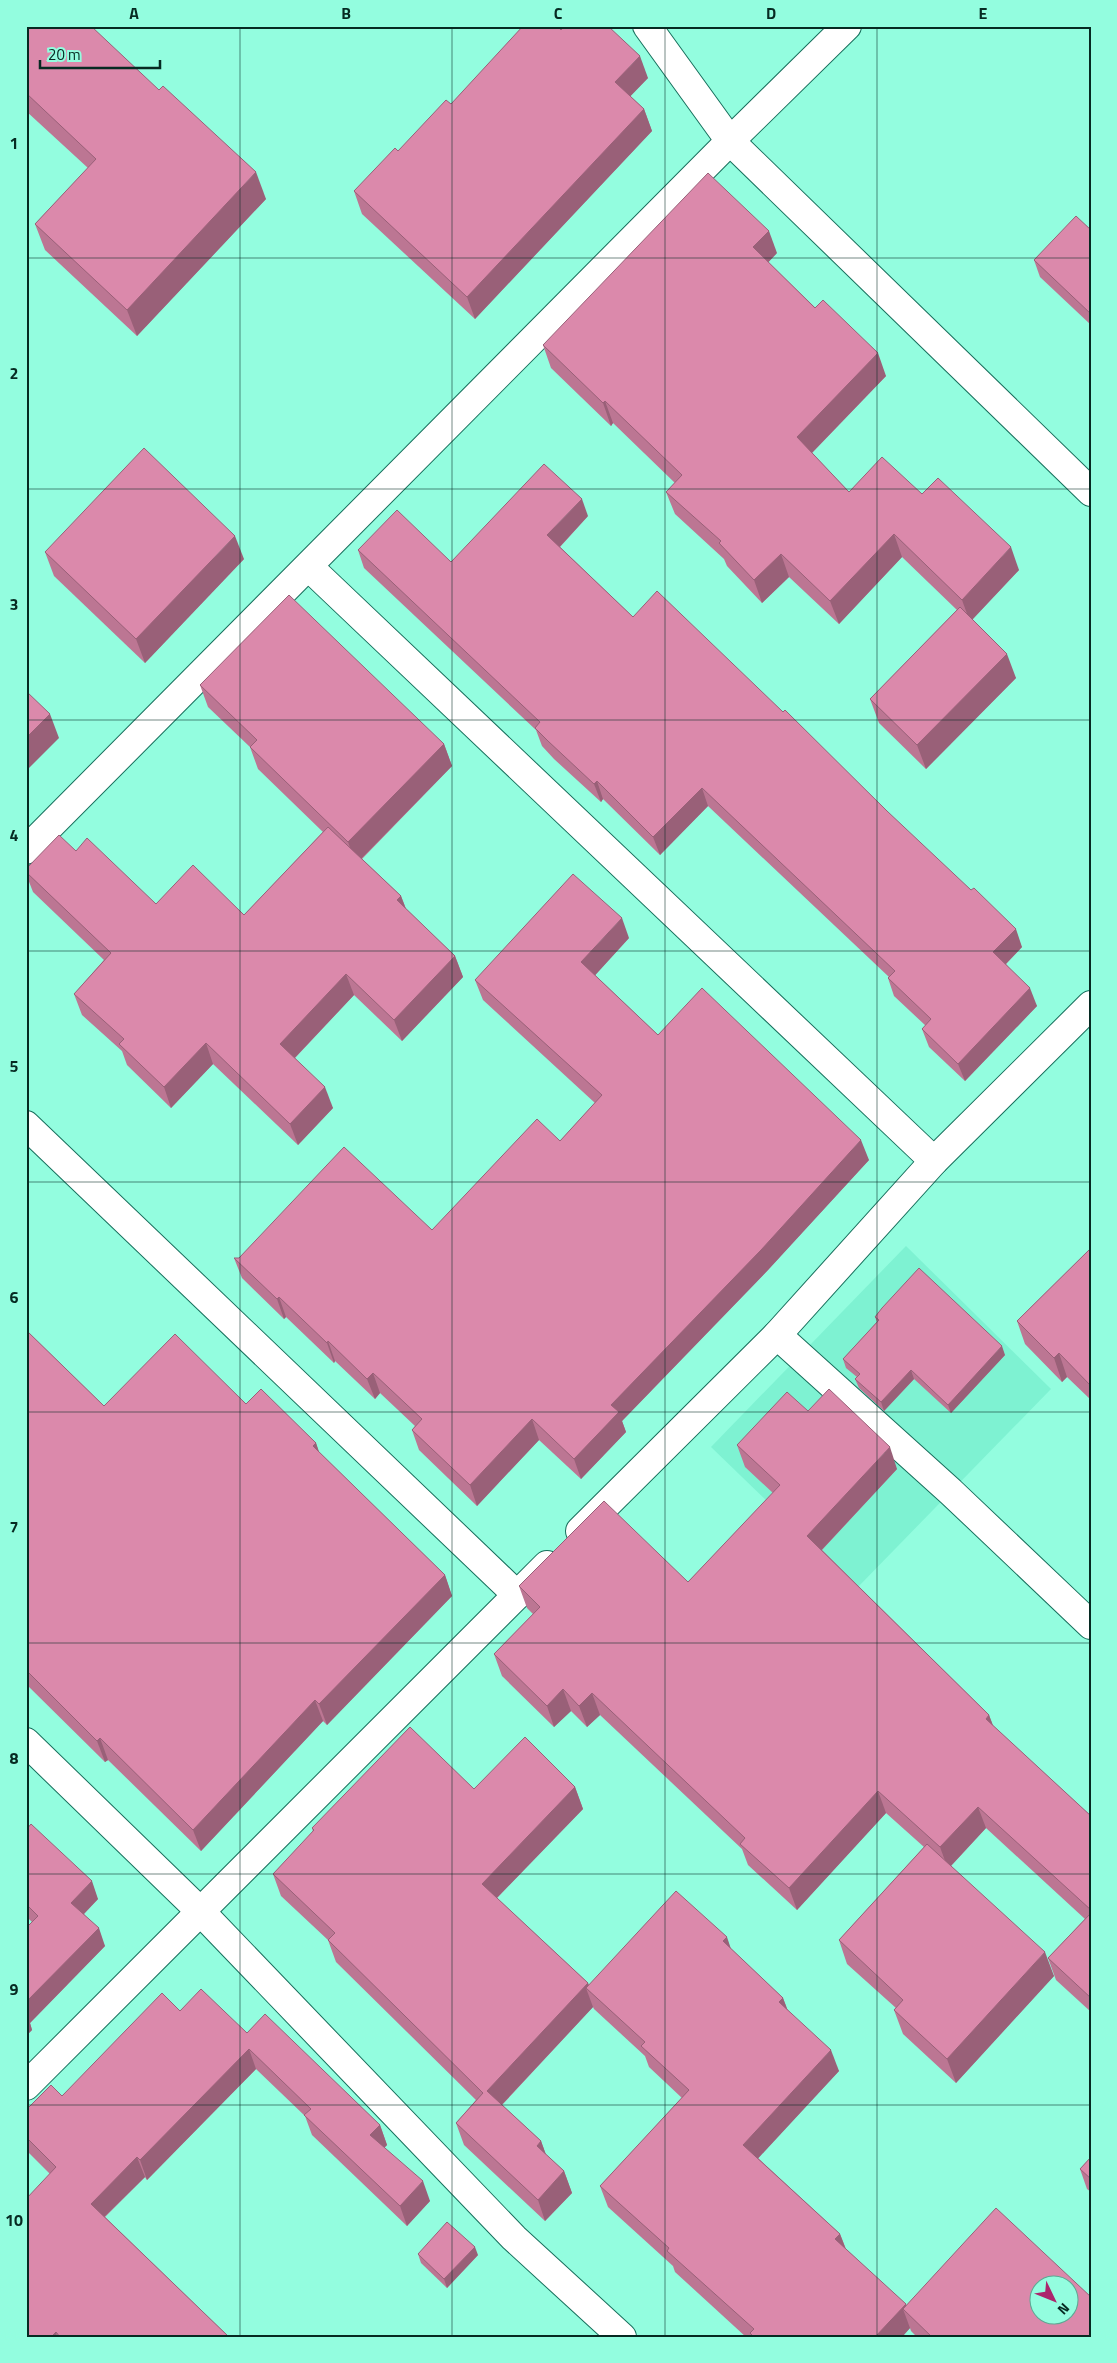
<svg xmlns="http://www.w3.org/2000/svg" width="1117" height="2363" font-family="'Titillium Web',sans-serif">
	<rect width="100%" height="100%" fill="#93fddf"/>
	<path fill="#7ef2d2" d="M 906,1246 L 1051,1389 L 857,1588 L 711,1447 Z"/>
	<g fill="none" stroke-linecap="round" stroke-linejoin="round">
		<g stroke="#176f5c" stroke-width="30">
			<g id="street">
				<path d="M 647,26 L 730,141 L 1091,492"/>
				<path d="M 309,567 L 934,1161"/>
				<path d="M 26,850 L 730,141 L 847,26"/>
				<path d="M 26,1125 L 517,1595"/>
				<path d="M 777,1335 L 951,1492 L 1091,1625"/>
				<path d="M 580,1531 L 777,1335 L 934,1161 L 1091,1005"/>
				<path d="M 26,1742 L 201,1912 L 514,2238 L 622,2337"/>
				<path d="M 26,2086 L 547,1565"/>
			</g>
		</g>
		<use href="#street" stroke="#fff" stroke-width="28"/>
	</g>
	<g fill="#bc7693">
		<path d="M 26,26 L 266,199 L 137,336 L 45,250 L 35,224 L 88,168 L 26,111 Z"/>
		<path d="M 561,30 L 648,78 L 630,96 L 644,109 L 652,131 L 475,319 L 362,214 L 354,191 L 451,104 Z"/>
		<path d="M 1091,230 L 1091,325 L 1040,277 L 1034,260 Z"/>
		<path d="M 777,253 L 768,262 L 886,376 L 812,453 L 849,492 L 922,494 L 1019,570 L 972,620 L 1016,678 L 926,769 L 879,723 L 870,699 L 957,610 L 902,557 L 839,624 L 789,577 L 762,603 L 727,566 L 724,559 L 675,514 L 666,492 L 675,483 L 613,423 L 611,426 L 551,368 L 543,345 Z"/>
		<path d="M 588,516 L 560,547 L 633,617 L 1022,947 L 1006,964 L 1037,1006 L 965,1081 L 929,1047 L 922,1029 L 926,1026 L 894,996 L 888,978 L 889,977 L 708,806 L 660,855 L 603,799 L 601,802 L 554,759 L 542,746 L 536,730 L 364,568 L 358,550 L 451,562 Z"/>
		<path d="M 45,552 L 244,559 L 145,663 L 54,576 Z"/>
		<path d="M 200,685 L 444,744 L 452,766 L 362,859 L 401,896 L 406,909 L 455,956 L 463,977 L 402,1041 L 354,995 L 295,1058 L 333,1108 L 298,1145 L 213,1064 L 171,1108 L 127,1065 L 122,1051 L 82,1015 L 74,994 L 104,960 L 33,892 L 26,874 L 26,869 L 76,851 L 156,904 L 244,915 L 323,832 L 258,769 L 250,747 L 208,707 Z"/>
		<path d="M 629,938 L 595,975 L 658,1035 L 869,1160 L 768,1270 L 622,1421 L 626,1432 L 581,1479 L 539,1440 L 477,1506 L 419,1450 L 412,1430 L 415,1426 L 380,1393 L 375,1399 L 335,1361 L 334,1363 L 286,1317 L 284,1319 L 242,1278 L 234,1258 L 239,1258 L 432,1230 L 560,1141 L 595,1103 L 483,1000 L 475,980 Z"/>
		<path d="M 1091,1248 L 1091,1400 L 1067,1377 L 1062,1382 L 1025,1344 L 1017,1321 Z"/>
		<path d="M 875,1317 L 1005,1355 L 951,1413 L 914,1379 L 884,1411 L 859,1388 L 855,1379 L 857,1377 L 846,1368 L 843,1359 L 877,1322 Z"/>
		<path d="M 26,1330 L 104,1406 L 246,1404 L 316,1443 L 319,1452 L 445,1575 L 452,1596 L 327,1725 L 323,1721 L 201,1851 L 108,1760 L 105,1762 L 26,1684 Z"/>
		<path d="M 808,1411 L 897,1469 L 822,1550 L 989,1715 L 993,1726 L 1091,1816 L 1091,2012 L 1056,1980 L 1048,1958 L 1085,1919 L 986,1828 L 951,1866 L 1054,1976 L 956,2083 L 903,2034 L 894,2010 L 896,2008 L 847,1964 L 839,1940 L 924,1847 L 886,1813 L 797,1910 L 748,1865 L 742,1849 L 600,1715 L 587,1727 L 571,1711 L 554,1727 L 502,1676 L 494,1654 L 533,1614 L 527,1608 L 519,1586 L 688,1582 L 773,1493 L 745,1467 L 737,1445 Z"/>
		<path d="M 575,1787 L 583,1809 L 497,1898 L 588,1983 L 589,1985 L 731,1949 L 783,1998 L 787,2009 L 839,2071 L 758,2158 L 840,2234 L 846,2249 L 906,2306 L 1091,2337 L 917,2337 L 911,2331 L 910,2328 L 902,2337 L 746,2337 L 675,2272 L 673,2266 L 608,2207 L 600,2186 L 682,2098 L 649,2067 L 645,2056 L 594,2009 L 593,2007 L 502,2105 L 541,2141 L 546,2155 L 564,2171 L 572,2193 L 545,2221 L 464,2145 L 456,2123 L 476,2100 L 336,1962 L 328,1940 L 281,1896 L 273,1874 L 313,1832 L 312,1828 L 474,1789 Z"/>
		<path d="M 26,1830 L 98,1899 L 84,1914 L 105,1946 L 30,2023 L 32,2030 L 26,2036 L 32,1922 L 26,1916 Z"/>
		<path d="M 180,2011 L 247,2033 L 380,2125 L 387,2145 L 384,2148 L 430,2201 L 407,2226 L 312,2135 L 305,2116 L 256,2069 L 147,2180 L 145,2177 L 105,2217 L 229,2337 L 26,2337 L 50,2174 L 26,2150 L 26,2110 L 62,2096 Z"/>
		<path d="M 1091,2157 L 1091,2192 L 1087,2189 L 1080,2169 Z"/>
		<path d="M 418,2254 L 478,2255 L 447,2288 L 421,2263 Z"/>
	</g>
	<g fill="#996078">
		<path d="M 640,56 L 648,78 L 623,104 L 615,82 Z"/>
		<path d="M 644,109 L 652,131 L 475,319 L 467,297 Z"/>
		<path d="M 256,172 L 266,199 L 137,336 L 127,310 Z"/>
		<path d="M 769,231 L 777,253 L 761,270 L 753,247 Z"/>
		<path d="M 878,353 L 886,376 L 805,460 L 797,437 Z"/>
		<path d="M 605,401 L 613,423 L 611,426 L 603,403 Z"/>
		<path d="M 582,499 L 588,516 L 554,553 L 547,535 Z"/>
		<path d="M 894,534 L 902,557 L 839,624 L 830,601 Z"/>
		<path d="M 235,536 L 244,559 L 145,663 L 136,639 Z"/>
		<path d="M 1011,547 L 1019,570 L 970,622 L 962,600 Z"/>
		<path d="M 781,554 L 789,577 L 762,603 L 754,580 Z"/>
		<path d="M 1007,654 L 1016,678 L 926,769 L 917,745 Z"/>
		<path d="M 50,714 L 59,738 L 26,771 L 26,738 Z"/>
		<path d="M 444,744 L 452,766 L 356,864 L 348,842 Z"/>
		<path d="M 597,781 L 603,799 L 601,802 L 594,784 Z"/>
		<path d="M 702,788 L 708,806 L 660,855 L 653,837 Z"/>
		<path d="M 401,896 L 409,917 L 397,900 Z"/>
		<path d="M 622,918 L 629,938 L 589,982 L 581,962 Z"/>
		<path d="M 1016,929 L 1022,947 L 1000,970 L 993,952 Z"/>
		<path d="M 455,956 L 463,977 L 402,1041 L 394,1020 Z"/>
		<path d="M 346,974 L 354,995 L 288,1065 L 280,1044 Z"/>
		<path d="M 1030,988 L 1037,1006 L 965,1081 L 958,1064 Z"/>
		<path d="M 206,1043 L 213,1064 L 171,1108 L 164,1087 Z"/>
		<path d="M 325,1087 L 333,1108 L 298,1145 L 290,1124 Z"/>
		<path d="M 861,1140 L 869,1160 L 768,1270 L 622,1421 L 626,1432 L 581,1479 L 574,1459 L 611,1405 Z"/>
		<path d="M 279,1297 L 286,1317 L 284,1319 L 277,1299 Z"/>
		<path d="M 328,1341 L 335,1361 L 334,1363 L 327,1343 Z"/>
		<path d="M 1002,1346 L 1005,1355 L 951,1413 L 948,1405 Z"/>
		<path d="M 1059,1353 L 1067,1377 L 1062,1382 L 1054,1358 Z"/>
		<path d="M 911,1370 L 914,1379 L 884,1411 L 881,1402 Z"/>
		<path d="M 373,1373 L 380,1393 L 375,1399 L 367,1379 Z"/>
		<path d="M 532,1419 L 539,1440 L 477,1506 L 470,1485 Z"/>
		<path d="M 316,1443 L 323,1464 L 313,1446 Z"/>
		<path d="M 890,1447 L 897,1469 L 815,1557 L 807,1536 Z"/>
		<path d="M 445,1575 L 452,1596 L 327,1725 L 319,1704 Z"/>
		<path d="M 563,1689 L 571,1711 L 554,1727 L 547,1706 Z"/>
		<path d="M 592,1693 L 600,1715 L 587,1727 L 579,1706 Z"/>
		<path d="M 315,1700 L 323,1721 L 201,1851 L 193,1830 Z"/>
		<path d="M 989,1715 L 997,1736 L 986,1719 Z"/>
		<path d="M 100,1738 L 108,1760 L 105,1762 L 97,1741 Z"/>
		<path d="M 575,1787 L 583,1809 L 490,1905 L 482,1884 Z"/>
		<path d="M 878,1791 L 886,1813 L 797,1910 L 789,1888 Z"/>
		<path d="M 978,1807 L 986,1828 L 948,1869 L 940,1847 Z"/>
		<path d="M 92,1881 L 98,1899 L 78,1920 L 71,1903 Z"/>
		<path d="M 99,1928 L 105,1946 L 30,2023 L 32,2030 L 26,2036 L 26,2002 Z"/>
		<path d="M 727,1937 L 734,1958 L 723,1941 Z"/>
		<path d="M 1045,1952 L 1054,1976 L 956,2083 L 947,2059 Z"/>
		<path d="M 588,1983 L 591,1993 L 586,1988 L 593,2007 L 495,2112 L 487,2091 Z"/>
		<path d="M 783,1998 L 791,2019 L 779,2002 Z"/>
		<path d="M 249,2049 L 256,2069 L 147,2180 L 140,2160 Z"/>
		<path d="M 831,2050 L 839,2071 L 751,2166 L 743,2145 Z"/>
		<path d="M 380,2125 L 387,2145 L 377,2155 L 370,2135 Z"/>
		<path d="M 541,2141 L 549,2163 L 537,2146 Z"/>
		<path d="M 137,2157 L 145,2177 L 98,2223 L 91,2204 Z"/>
		<path d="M 564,2171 L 572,2193 L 545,2221 L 538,2200 Z"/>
		<path d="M 423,2181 L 430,2201 L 407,2226 L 400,2206 Z"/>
		<path d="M 840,2234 L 848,2255 L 835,2239 Z"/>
		<path d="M 475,2247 L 478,2255 L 447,2288 L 444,2279 Z"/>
		<path d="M 906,2304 L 910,2315 L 903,2309 L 910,2328 L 902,2337 L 875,2337 Z"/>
		<path d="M 56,2332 L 57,2337 L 51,2337 Z"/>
	</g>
	<g fill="#db89ab" stroke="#996078" fill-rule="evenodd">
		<path d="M 26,26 L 91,26 L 159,90 L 163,86 L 256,172 L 127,310 L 35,224 L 96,159 L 26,93 Z"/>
		<path d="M 523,26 L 557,26 L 561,30 L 565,26 L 608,26 L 640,56 L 615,82 L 644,109 L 467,297 L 354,191 L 395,148 L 398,151 L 446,100 L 451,104 Z"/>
		<path d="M 708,173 L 769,231 L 753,247 L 815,308 L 823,300 L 878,353 L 797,437 L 849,492 L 882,457 L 922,494 L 938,478 L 1011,547 L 962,600 L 894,534 L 830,601 L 781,554 L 754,580 L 719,543 L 721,541 L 666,492 L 682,475 L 605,401 L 603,403 L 543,345 Z"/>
		<path d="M 1076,216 L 1091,230 L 1091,314 L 1034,260 Z"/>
		<path d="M 144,448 L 235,536 L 136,639 L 45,552 Z"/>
		<path d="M 544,464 L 582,499 L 547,535 L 633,617 L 657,591 L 783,712 L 785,710 L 887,811 L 971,890 L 974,888 L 1016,929 L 993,952 L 1030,988 L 958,1064 L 922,1029 L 931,1019 L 888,978 L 895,971 L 702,788 L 653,837 L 597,781 L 594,784 L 548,741 L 535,728 L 540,722 L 358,550 L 397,510 L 451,562 Z"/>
		<path d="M 289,595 L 444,744 L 348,842 L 250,747 L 257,740 L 200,685 Z"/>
		<path d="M 960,607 L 1007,654 L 917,745 L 870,699 Z"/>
		<path d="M 26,691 L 50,714 L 26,738 Z"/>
		<path d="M 328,827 L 401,896 L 397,900 L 455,956 L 394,1020 L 346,974 L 280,1044 L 325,1087 L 290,1124 L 206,1043 L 164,1087 L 119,1044 L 124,1039 L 74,994 L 111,953 L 26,872 L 26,869 L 59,835 L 76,851 L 87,838 L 156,904 L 193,865 L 244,915 Z"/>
		<path d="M 573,874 L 622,918 L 581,962 L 658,1035 L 702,988 L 861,1140 L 761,1250 L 611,1405 L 619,1412 L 574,1459 L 532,1419 L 470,1485 L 412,1430 L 422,1419 L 373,1373 L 367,1379 L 328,1341 L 327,1343 L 279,1297 L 277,1299 L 234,1258 L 239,1258 L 344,1147 L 432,1230 L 537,1119 L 560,1141 L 602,1095 L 475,980 Z"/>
		<path d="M 1091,1248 L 1091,1386 L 1059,1353 L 1054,1358 L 1017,1321 Z"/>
		<path d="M 919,1268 L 1002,1346 L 948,1405 L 911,1370 L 881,1402 L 855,1379 L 860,1374 L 843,1359 L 879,1320 L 875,1317 L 882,1308 Z"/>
		<path d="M 26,1330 L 104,1406 L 175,1334 L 246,1404 L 261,1389 L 316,1443 L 313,1446 L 445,1575 L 319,1704 L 315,1700 L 193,1830 L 100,1738 L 97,1741 L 26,1670 Z"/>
		<path d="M 829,1389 L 890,1447 L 807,1536 L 989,1715 L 986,1719 L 1091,1816 L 1091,1910 L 978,1807 L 940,1847 L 878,1791 L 789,1888 L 740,1844 L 745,1838 L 592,1693 L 579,1706 L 563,1689 L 547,1706 L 494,1654 L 540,1607 L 519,1586 L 604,1501 L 688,1582 L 780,1485 L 737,1445 L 787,1392 L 808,1411 Z"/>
		<path d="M 410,1727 L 474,1789 L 525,1737 L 575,1787 L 482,1884 L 588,1983 L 487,2091 L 541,2141 L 537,2146 L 564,2171 L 538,2200 L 456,2123 L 483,2093 L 328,1940 L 335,1933 L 273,1874 L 314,1830 L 312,1828 Z"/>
		<path d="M 31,1824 L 92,1881 L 71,1903 L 99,1928 L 26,2002 L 26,1928 L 38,1916 L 26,1904 L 26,1830 Z"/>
		<path d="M 927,1844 L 1045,1952 L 947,2059 L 894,2010 L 903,2000 L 839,1940 Z"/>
		<path d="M 676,1891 L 727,1937 L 723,1941 L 783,1998 L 779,2002 L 831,2050 L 743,2145 L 840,2234 L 835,2239 L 906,2304 L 875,2337 L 754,2337 L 750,2333 L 754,2329 L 667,2251 L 669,2248 L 600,2186 L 689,2090 L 641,2046 L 645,2042 L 586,1988 Z"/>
		<path d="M 1091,1913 L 1091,1998 L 1048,1958 Z"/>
		<path d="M 201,1989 L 247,2033 L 265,2014 L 380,2125 L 370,2135 L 423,2181 L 400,2206 L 304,2115 L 311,2109 L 249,2049 L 140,2160 L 137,2157 L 91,2204 L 229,2337 L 60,2337 L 56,2332 L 51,2337 L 26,2337 L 26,2199 L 56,2167 L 26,2137 L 26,2110 L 51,2085 L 62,2096 L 162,1993 L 180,2011 Z"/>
		<path d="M 1091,2157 L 1091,2179 L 1080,2169 Z"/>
		<path d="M 996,2208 L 1091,2297 L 1091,2337 L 932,2337 L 903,2309 ZM 1040,2286 L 1070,2286 L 1070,2316 L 1040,2316 Z"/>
		<path d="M 447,2222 L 475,2247 L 444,2279 L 418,2254 Z"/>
	</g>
	<path fill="none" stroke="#062a22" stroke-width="1" stroke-opacity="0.55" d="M 240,26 L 240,2337M 452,26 L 452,2337M 665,26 L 665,2337M 877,26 L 877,2337M 26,258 L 1091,258M 26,489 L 1091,489M 26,720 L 1091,720M 26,951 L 1091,951M 26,1182 L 1091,1182M 26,1412 L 1091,1412M 26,1643 L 1091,1643M 26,1874 L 1091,1874M 26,2105 L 1091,2105"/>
	<rect width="1117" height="2363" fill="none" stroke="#93fddf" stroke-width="55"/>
	<g transform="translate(1054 2300) rotate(133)"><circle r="24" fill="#93fddf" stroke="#5ba993"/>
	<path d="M0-4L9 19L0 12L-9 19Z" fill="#ab256c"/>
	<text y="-8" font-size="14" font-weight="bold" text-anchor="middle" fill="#062a22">N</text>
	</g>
	<path d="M40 60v8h120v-8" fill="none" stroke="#062a22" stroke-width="2.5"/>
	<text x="48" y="60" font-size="15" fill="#062a22" stroke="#93fddf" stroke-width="4" paint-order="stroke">20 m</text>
	<rect x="28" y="28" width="1062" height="2308" fill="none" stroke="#062a22" stroke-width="2"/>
	<g font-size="16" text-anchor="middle" font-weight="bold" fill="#062a22">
		<text x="134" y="19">A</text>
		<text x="346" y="19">B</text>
		<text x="558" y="19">C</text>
		<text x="771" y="19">D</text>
		<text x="983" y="19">E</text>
		<text x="14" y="149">1</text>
		<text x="14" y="379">2</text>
		<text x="14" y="610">3</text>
		<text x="14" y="841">4</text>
		<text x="14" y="1072">5</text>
		<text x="14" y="1303">6</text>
		<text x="14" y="1533">7</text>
		<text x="14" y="1764">8</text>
		<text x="14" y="1995">9</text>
		<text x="14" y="2226">10</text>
	</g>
</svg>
